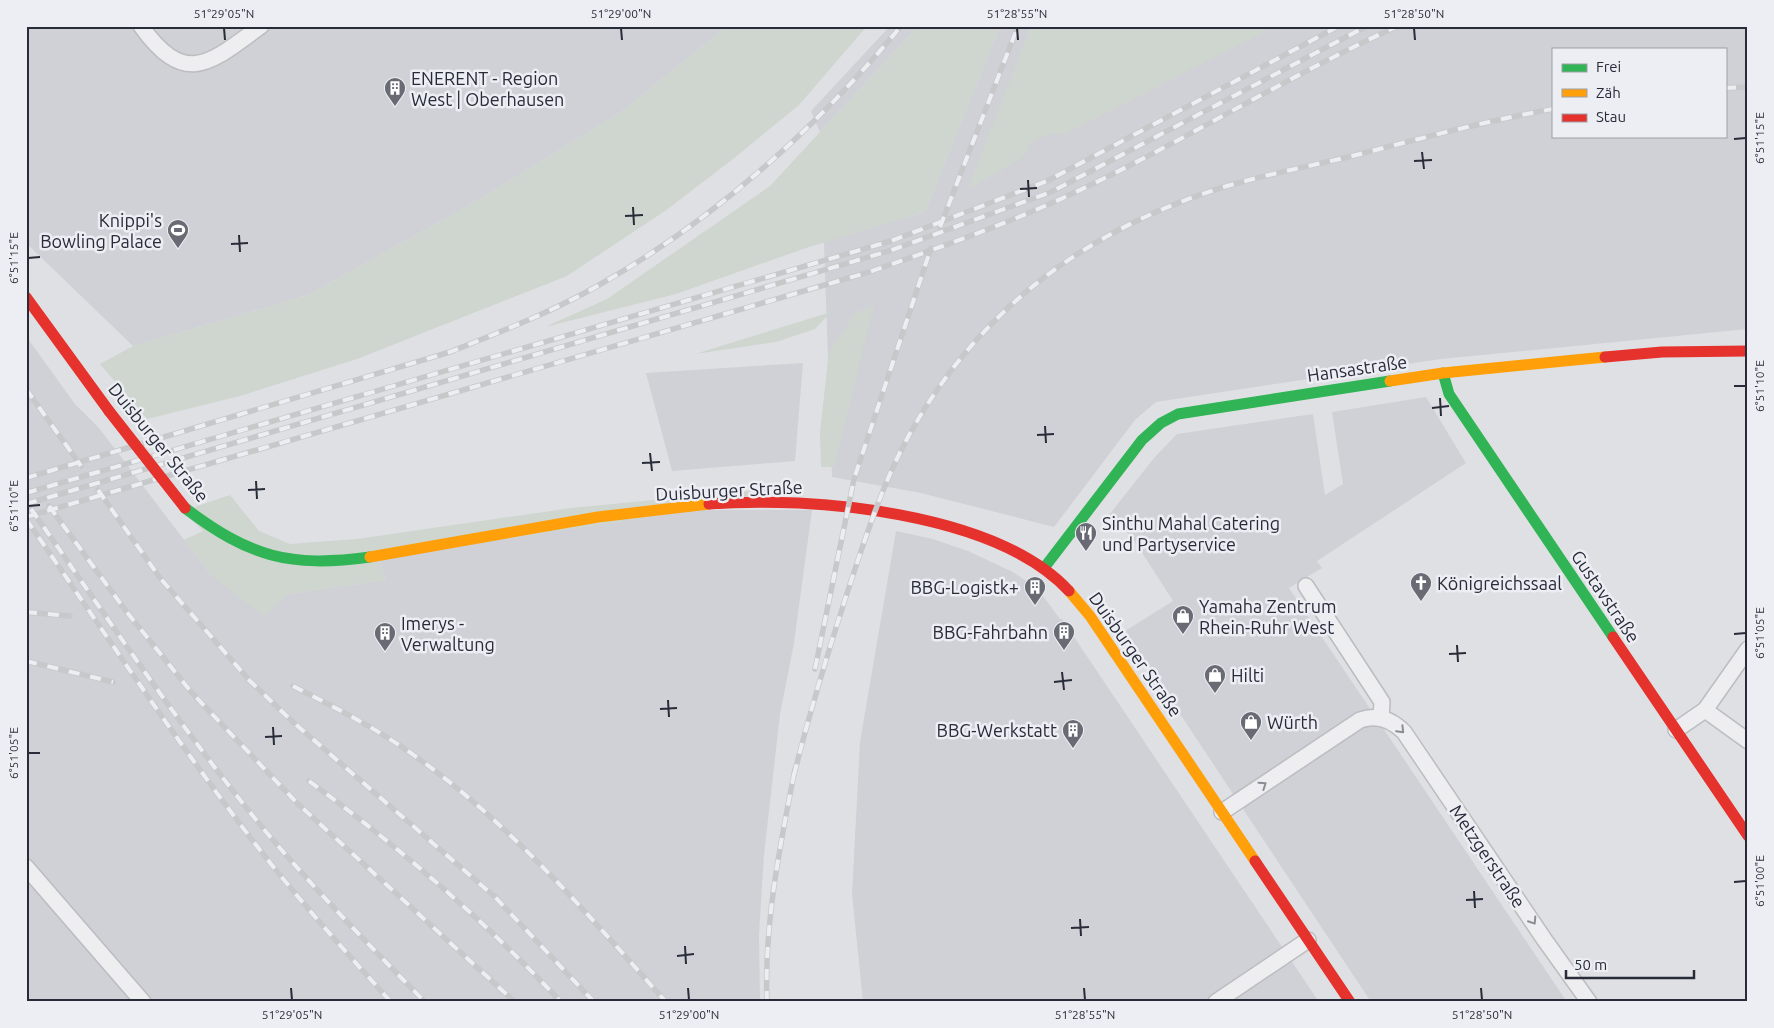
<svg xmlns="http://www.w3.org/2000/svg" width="1774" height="1028" font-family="Ubuntu,sans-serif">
	<rect width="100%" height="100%" fill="#dfe0e3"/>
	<g fill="#cfd1d7" fill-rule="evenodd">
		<path d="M 26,26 L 727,26 L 624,110 L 473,203 L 308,295 L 133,346 L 26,243 Z"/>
		<path d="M 890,26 L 918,26 L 820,132 L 811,111 Z"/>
		<path d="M 1000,26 L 1748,26 L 1748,329 L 1441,359 L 1156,402 L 1135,420 L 1054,527 L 921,493 L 832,477 L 824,242 L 925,212 ZM 1553,49 L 1725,49 L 1725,136 L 1553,136 Z"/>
		<path d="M 26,336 L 75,404 L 99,428 L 210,574 L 288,594 L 386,580 L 378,558 L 695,510 L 812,510 L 794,643 L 780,714 L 764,855 L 759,935 L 760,1002 L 26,1002 Z"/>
		<path d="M 803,363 L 795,461 L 672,471 L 646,373 Z"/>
		<path d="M 1426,397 L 1466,463 L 1317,561 L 1322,568 L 1289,588 L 1567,1002 L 1371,1002 L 1125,631 L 1173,601 L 1132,537 L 1109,515 L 1154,458 L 1177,434 L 1313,414 L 1325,495 L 1343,484 L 1332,412 Z"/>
		<path d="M 896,531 L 933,539 L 968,551 L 1013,572 L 1038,589 L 1060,619 L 1062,619 L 1319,1002 L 863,1002 L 852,894 L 860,742 Z"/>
	</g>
	<g fill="#ced6cf">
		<path d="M 727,26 L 867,26 L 799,105 L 733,159 L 665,211 L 567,276 L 357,359 L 240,396 L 147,419 L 100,364 L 133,346 L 308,295 L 473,203 L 624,110 Z"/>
		<path d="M 918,26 L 1000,26 L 925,212 L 806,248 L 676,294 L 545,327 L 607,299 L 770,186 Z"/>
		<path d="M 1031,26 L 1266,26 L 1265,32 L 1061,136 L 1054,133 L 1031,142 L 1024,157 L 967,190 Z"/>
		<path d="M 874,305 L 834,467 L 821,467 L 820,432 L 829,351 L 855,313 Z"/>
		<path d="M 831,312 L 815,329 L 776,342 L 695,354 Z"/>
		<path d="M 769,489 L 769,499 L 378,558 L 386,580 L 288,594 L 264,617 L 210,574 L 184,540 L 203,531 L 183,511 L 230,495 L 259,531 L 290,544 L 357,539 L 571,508 Z"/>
	</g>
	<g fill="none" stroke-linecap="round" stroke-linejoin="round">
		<g stroke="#bcbdc0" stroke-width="18">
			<g id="street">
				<path d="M 141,26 C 186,89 211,62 261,26"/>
				<path d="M 1306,586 L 1382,702 L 1381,718"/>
				<path d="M 1705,710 L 1748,741"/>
				<path d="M 1676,730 L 1705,710 L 1748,649"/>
				<path d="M 1222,812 L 1360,720 C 1377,714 1392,720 1404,732 L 1544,939 L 1589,1002"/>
				<path d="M 26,867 L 143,1002"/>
				<path d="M 1216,1002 L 1308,940"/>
			</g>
		</g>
		<use href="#street" stroke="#eeeef0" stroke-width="15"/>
		<g stroke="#30b455" stroke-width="11">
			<path d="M 1443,373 L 1449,394 L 1613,637"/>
			<path d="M 185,508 C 250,557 289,568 370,557"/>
			<path d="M 1044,568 L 1142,440 L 1161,423 L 1178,414 L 1390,381"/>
		</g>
		<g stroke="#ff9f0a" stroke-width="11">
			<path d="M 1390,381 L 1443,373 L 1605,357"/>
			<path d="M 370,557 L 598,517 L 709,504"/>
			<path d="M 1069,591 L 1090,616 L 1255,861"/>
		</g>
		<g stroke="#e5322d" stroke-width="11">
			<path d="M 26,297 L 109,411"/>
			<path d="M 1605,357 L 1662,352 L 1748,351"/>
			<path d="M 709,504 C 811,496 996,512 1069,591"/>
			<path d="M 1613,637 L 1748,836"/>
			<path d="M 1255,861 L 1350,1002"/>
		</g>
		<g stroke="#c7c8ca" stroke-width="5.5">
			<g id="rail">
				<path d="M 1725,88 L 1748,87"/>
				<path d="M 940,227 L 1018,26"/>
				<path d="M 26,389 L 81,466"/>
				<path d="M 26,478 L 450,352 C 500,332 552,312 599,285 C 713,221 818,127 901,26"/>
				<path d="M 98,490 L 160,578 L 250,681 L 293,722 L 495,897 L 594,1002"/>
				<path d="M 26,493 L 891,241 L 1047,181 L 1339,26"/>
				<path d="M 26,504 L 889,251 L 1051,192 L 1367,26"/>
				<path d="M 49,506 L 126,611 L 192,693 L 297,803 L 515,1002"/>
				<path d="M 31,509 C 108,618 182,731 267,833 C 317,892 371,947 425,1002"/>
				<path d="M 26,517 L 866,273 C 930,251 993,229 1054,202 C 1172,149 1281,79 1398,26"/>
				<path d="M 26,519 C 101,627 173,737 253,841 C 296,897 344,950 391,1002"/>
				<path d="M 26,612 L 70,616"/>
				<path d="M 26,661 L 113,682"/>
				<path d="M 815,669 L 854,479 L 931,248"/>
				<path d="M 293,686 C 330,705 368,724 402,747 C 504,816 585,911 666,1002"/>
				<path d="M 794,775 C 811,706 832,639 854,572 C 871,521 888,470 916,423 C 987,302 1095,226 1227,186 C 1268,174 1311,166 1352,156 C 1419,139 1485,121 1553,109"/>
				<path d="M 309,781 C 399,847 484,920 561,1002"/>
				<path d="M 767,1002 C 764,923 780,846 795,769"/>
			</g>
		</g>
		<use href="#rail" stroke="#eceef3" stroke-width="4" stroke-dasharray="11" stroke-linecap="butt"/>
		<path stroke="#e5322d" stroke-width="11" d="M 109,411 L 185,508"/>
	</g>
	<defs><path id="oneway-chevron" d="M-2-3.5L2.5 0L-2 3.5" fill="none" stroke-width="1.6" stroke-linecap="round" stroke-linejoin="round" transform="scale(1.25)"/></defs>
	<g stroke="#8b8d94">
		<use href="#oneway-chevron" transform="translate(1401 730) rotate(46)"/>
		<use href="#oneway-chevron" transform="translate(1263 785) rotate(-34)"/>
		<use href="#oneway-chevron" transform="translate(1533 921) rotate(57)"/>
	</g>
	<path fill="none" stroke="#282c39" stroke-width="2" d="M 224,28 L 225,40M 621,28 L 622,40M 1017,28 L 1018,40M 1414,28 L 1415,40M 1734,139 L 1746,138M 1422,152 L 1424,169M 1414,161 L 1432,160M 1028,180 L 1029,197M 1020,189 L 1037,188M 633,207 L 634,225M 625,216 L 643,215M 239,235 L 240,252M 231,244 L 248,243M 28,258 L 40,257M 1734,386 L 1746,386M 1440,398 L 1441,416M 1432,408 L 1449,406M 1045,426 L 1046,443M 1037,435 L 1054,434M 650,453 L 652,471M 642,463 L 660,462M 256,481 L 257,499M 248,490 L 265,489M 28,506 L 40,505M 1734,634 L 1746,633M 1457,645 L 1458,662M 1449,654 L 1466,653M 1062,672 L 1064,690M 1054,682 L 1072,680M 668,700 L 669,717M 660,709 L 677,708M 273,727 L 274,745M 265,737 L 282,736M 28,753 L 40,753M 1734,882 L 1746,881M 1474,891 L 1475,908M 1466,900 L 1483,899M 1080,919 L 1081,936M 1071,928 L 1089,927M 685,946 L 686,964M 677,956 L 694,954M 291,988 L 292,1000M 688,988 L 689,1000M 1084,988 L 1085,1000M 1481,988 L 1482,1000"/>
	<defs>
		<g id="building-pin" transform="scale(1.125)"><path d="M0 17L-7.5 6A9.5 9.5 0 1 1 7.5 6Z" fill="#686b74" stroke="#eceef3"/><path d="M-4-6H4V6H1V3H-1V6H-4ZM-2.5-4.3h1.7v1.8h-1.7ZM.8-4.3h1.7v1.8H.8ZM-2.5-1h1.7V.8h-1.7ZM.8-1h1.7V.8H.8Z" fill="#fff"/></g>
		<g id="stadium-pin" transform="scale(1.125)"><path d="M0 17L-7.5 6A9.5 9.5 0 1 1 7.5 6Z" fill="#686b74" stroke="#eceef3"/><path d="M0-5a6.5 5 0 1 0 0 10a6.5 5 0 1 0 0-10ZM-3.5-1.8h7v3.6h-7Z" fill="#fff"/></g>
		<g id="restaurant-pin" transform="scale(1.125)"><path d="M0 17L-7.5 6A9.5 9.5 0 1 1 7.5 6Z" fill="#686b74" stroke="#eceef3"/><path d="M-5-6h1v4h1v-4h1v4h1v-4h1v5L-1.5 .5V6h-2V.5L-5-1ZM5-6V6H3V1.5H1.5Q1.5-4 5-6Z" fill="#fff"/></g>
		<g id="church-pin" transform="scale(1.125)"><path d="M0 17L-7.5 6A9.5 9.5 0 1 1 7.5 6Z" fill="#686b74" stroke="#eceef3"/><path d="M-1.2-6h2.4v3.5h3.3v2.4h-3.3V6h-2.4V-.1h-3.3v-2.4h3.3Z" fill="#fff"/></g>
		<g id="shop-pin" transform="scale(1.125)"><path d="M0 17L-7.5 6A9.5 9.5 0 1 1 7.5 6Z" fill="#686b74" stroke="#eceef3"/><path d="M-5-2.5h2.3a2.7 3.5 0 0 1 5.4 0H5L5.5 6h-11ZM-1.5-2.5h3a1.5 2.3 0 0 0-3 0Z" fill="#fff"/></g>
	</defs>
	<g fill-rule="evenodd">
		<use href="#building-pin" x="395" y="88"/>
		<use href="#stadium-pin" x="178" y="230"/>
		<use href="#restaurant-pin" x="1086" y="533"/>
		<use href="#church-pin" x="1421" y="583"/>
		<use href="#building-pin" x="1035" y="587"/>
		<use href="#shop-pin" x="1183" y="616"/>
		<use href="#building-pin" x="1064" y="632"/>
		<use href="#building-pin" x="385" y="633"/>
		<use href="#shop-pin" x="1215" y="675"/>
		<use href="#shop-pin" x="1251" y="722"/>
		<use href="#building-pin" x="1073" y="730"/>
	</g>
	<g text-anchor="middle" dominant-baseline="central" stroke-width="5" stroke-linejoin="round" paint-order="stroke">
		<g font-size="18" fill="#282c39" stroke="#eceef3" text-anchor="start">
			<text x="411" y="78">ENERENT - Region<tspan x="411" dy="21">West | Oberhausen</tspan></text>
			<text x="162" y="220" text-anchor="end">Knippi's<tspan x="162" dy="21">Bowling Palace</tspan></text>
			<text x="1102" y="523">Sinthu Mahal Catering<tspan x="1102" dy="21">und Partyservice</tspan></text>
			<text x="1437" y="583">Königreichssaal</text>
			<text x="1019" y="587" text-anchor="end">BBG-Logistk+</text>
			<text x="1199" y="606">Yamaha Zentrum<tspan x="1199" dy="21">Rhein-Ruhr West</tspan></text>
			<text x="401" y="623">Imerys -<tspan x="401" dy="21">Verwaltung</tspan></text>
			<text x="1048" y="632" text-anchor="end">BBG-Fahrbahn</text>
			<text x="1231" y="675">Hilti</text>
			<text x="1267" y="722">Würth</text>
			<text x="1057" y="730" text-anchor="end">BBG-Werkstatt</text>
		</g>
		<g font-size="18" fill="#282c39" stroke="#eceef3">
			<text transform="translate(1357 368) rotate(-8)">Hansastraße</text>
			<text transform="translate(159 442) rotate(51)">Duisburger Straße</text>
			<text transform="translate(729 490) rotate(-3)">Duisburger Straße</text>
			<text transform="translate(1606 596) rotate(56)">Gustavstraße</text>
			<text transform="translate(1136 654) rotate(55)">Duisburger Straße</text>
			<text transform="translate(1488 856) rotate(56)">Metzgerstraße</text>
		</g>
	</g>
	<rect width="1774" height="1028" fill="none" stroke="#eceef3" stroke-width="55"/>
	<rect x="1552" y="48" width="175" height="90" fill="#eceef3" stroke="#9ea0a9"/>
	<rect x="1562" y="64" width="25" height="8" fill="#30b455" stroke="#9ea0a9"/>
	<text x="1596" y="72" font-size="15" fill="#282c39">Frei</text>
	<rect x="1562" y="89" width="25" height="8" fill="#ff9f0a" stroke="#9ea0a9"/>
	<text x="1596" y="98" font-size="15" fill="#282c39">Zäh</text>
	<rect x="1562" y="114" width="25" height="8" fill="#e5322d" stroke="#9ea0a9"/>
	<text x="1596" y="122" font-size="15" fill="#282c39">Stau</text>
	<path d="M1566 970v8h128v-8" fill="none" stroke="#282c39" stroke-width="2.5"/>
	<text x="1574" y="970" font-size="15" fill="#282c39" stroke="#eceef3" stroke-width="4" paint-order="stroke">50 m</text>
	<rect x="28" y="28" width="1718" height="972" fill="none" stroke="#282c39" stroke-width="2"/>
	<g font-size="12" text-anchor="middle" fill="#282c39">
		<text x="224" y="18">51°29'05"N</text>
		<text x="621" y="18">51°29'00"N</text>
		<text x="1017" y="18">51°28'55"N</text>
		<text x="1414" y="18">51°28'50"N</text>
		<text transform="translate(1760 138) rotate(-90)" y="4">6°51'15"E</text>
		<text transform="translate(14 258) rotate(-90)" y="4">6°51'15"E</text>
		<text transform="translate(1760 386) rotate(-90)" y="4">6°51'10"E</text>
		<text transform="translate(14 506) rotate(-90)" y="4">6°51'10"E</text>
		<text transform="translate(1760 633) rotate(-90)" y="4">6°51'05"E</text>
		<text transform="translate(14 753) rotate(-90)" y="4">6°51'05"E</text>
		<text transform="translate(1760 881) rotate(-90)" y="4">6°51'00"E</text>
		<text x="292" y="1019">51°29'05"N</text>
		<text x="689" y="1019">51°29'00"N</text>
		<text x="1085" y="1019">51°28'55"N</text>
		<text x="1482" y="1019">51°28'50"N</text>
	</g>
</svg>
